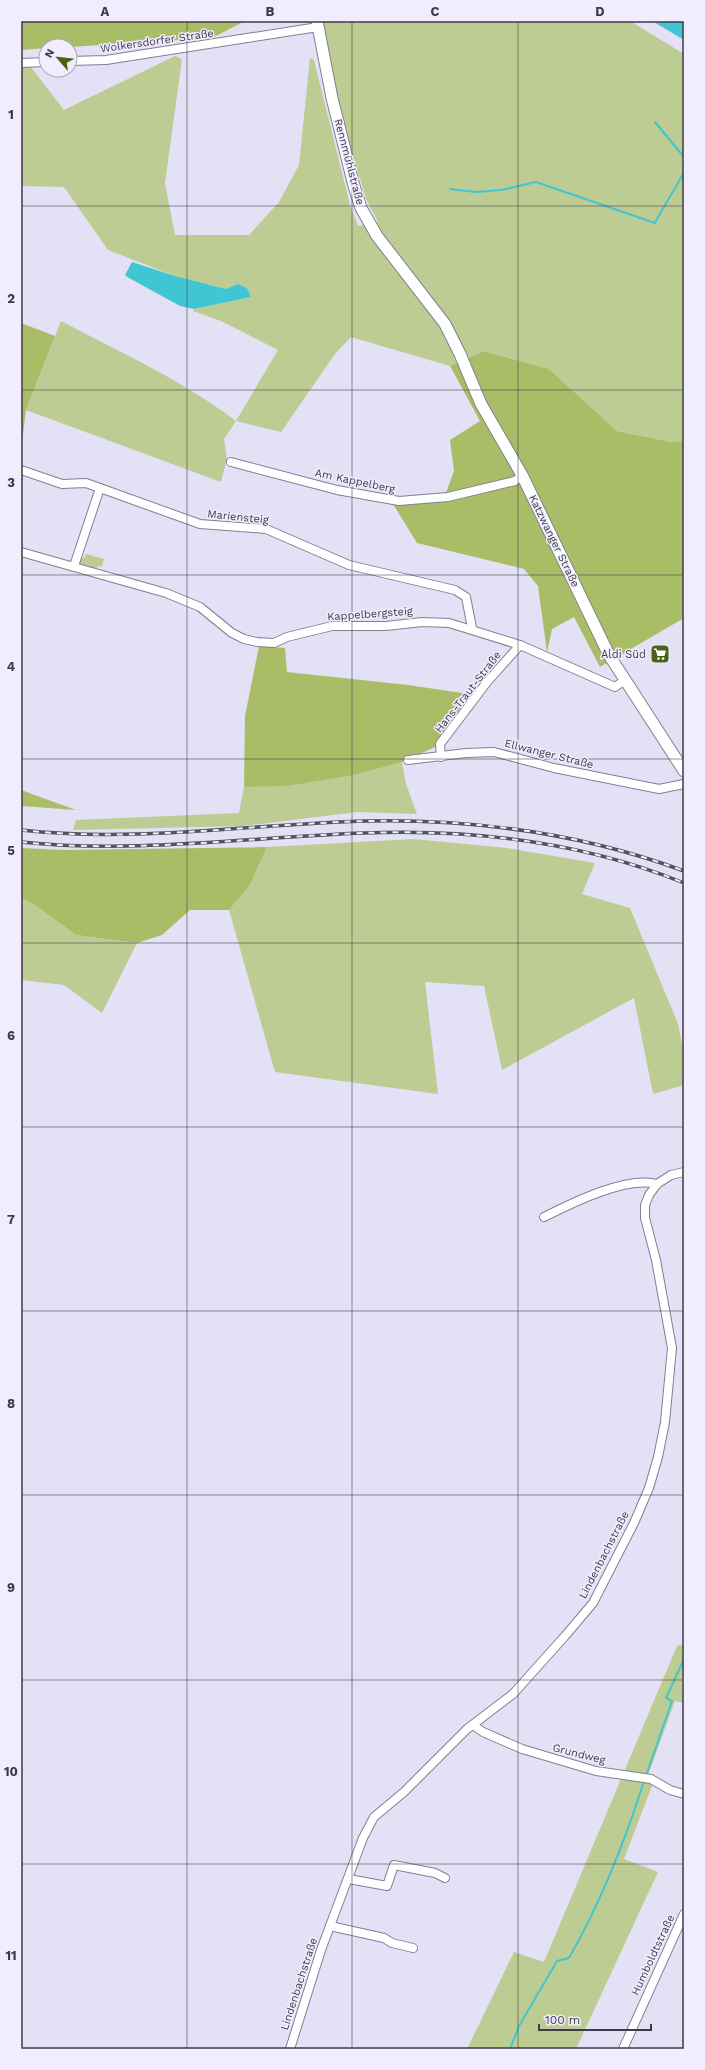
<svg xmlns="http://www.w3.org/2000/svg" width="705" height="2070" font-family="'Work Sans',sans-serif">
	<rect width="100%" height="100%" fill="#e4e0f5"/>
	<g fill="#bdcc92">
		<path d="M 323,21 L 630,21 L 684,54 L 684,441 L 671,442 L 617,431 L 549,369 L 484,351 L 450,366 L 351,337 L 335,354 L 281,432 L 236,421 L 224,439 L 227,459 L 221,482 L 26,410 L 61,321 C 120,352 182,380 236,421 L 278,350 L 221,321 L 193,311 L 194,309 L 251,297 L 247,288 L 238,284 L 226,289 L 175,276 L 108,250 L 64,187 L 21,186 L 21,61 L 27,62 L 64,110 L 175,56 L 182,59 L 165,183 L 175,235 L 249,235 L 279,202 L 299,165 L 310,58 L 314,60 L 350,205 L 358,226 L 378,222 L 366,199 L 339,108 L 326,57 Z"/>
		<path d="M 86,554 L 104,559 L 102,567 L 98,566 L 96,570 L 79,565 L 79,557 L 84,558 Z"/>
		<path d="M 402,762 L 406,784 L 417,814 L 357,812 L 243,826 L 73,830 L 76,820 L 239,813 L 244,787 C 301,786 347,777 402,762 Z"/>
		<path d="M 413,839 L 507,848 L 595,863 L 582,894 L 630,908 L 678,1024 L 684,1053 L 684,1085 L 653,1094 L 634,998 L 502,1070 L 484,986 L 425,982 L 438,1094 L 275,1072 L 229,910 L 250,885 L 267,847 Z"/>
		<path d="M 21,898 L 35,905 L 76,935 L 137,943 L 102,1013 L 64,985 L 21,980 Z"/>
		<path d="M 684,1644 L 684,1703 L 675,1701 L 648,1775 L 655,1778 L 624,1859 L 658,1872 L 576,2049 L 467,2049 L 514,1952 L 544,1962 L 677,1646 Z"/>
	</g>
	<g fill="#a9bd67">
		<path d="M 21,21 L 245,21 L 212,38 L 70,47 L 46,46 L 46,48 L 21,50 Z"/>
		<path d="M 21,323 L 55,336 L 26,410 L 23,434 L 21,433 Z"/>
		<path d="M 484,351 L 549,369 L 617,431 L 671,442 L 684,441 L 684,618 L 600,667 L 574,617 L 552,629 L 547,652 L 538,586 L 524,569 L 417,543 L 393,504 L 443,501 L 454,471 L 450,440 L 480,421 L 450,366 Z"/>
		<path d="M 259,646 L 285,648 L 287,672 L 408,685 L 469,694 L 435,747 L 402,762 L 354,775 L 287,786 L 244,787 L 245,716 Z"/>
		<path d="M 21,790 L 76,810 L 21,806 Z"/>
		<path d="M 267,847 L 250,885 L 229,910 L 190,910 L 162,935 L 137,943 L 76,935 L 35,905 L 21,898 L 21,848 L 65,850 Z"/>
	</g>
	<g fill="#40c6d2">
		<path d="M 652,21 L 684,21 L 684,40 L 654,22 Z"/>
		<path d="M 132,262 L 175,276 L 226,289 L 238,284 L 247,288 L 251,297 L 194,309 L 180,306 L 129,278 L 125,275 Z"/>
	</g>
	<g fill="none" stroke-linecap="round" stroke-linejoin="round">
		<g stroke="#40c6d2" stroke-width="2">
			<path d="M 655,122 L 684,157"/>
			<path d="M 450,189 L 476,192 L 501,190 L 536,182 L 655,223 C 664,205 675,190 684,172"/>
			<path d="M 646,1776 L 672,1701 L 666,1698 L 684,1659"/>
			<path d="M 510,2049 L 519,2026 L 557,1961 L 569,1958 C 601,1902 625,1841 644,1781"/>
		</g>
		<g stroke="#837f92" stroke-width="10">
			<g id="street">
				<path d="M 70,61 L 106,60 L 318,27"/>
				<path d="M 21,63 L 46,62"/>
				<path d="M 231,462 L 337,490 L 399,501 L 448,497 L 515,481 L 522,475"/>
				<path d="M 21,470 L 62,484 L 86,483 L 200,524 L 266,529 L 349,565 L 455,590 L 466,597 L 472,628"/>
				<path d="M 21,552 L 166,593 L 200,607 L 232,633 L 244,639 L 257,642 L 274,643 L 287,637 L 332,626 L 386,626 L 422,622 L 449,623 L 520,645 L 615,687 L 625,680"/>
				<path d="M 74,566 L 100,488"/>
				<path d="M 441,757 L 440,744 L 487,682 L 520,645"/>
				<path d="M 408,760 L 466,753 L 494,752 L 554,768 L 659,789 L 684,784"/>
				<path d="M 544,1217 C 572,1203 626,1176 657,1184"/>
				<path d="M 473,1725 L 483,1732 L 522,1749 L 596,1771 L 651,1779 L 670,1790 L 684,1794"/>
				<path d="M 349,1879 L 387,1886 L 394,1865 L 435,1873 L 445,1878"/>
				<path d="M 330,1926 L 384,1938 L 392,1943 L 413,1948"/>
				<path d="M 290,2049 L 321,1950 L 363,1838 L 374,1817 L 404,1792 L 467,1729 L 513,1694 L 565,1636 L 593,1603 L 634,1523 L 649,1488 L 658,1457 L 665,1422 L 672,1348 L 656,1260 L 645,1218 L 645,1205 L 649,1195 L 657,1184 L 671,1175 L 684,1172"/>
				<path d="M 623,2049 L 684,1914"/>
			</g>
		</g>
		<g stroke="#837f92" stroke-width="13">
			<path id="secondary" d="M 317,21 L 332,98 L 354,186 L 361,208 L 377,236 L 445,324 L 460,354 L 481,404 L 522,475 L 609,655 L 684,771"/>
		</g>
		<use href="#street" stroke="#fff" stroke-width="8"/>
		<use href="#secondary" stroke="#fff" stroke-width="11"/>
		<g stroke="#54525c" stroke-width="3.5">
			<g id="rail">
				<path d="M 21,830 C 137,843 251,824 367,821 C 476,819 581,833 684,871"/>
				<path d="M 21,842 C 135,854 250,837 364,833 C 472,829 583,842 684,883"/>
			</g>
		</g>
		<use href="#rail" stroke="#f1edff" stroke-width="2" stroke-dasharray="6" stroke-linecap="butt"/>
	</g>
	<path fill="none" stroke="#3d3b44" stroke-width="1" stroke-opacity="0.55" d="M 187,21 L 187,2049M 352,21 L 352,2049M 518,21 L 518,2049M 21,206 L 684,206M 21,390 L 684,390M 21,575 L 684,575M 21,759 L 684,759M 21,943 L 684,943M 21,1127 L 684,1127M 21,1311 L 684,1311M 21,1495 L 684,1495M 21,1680 L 684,1680M 21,1864 L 684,1864"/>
	<defs>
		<g id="supermarket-square" transform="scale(1)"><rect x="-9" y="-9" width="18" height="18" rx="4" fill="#476416" stroke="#f1edff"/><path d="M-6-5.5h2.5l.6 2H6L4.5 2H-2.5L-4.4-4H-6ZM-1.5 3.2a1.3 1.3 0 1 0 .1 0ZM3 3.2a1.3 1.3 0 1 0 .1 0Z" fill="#fff"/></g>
	</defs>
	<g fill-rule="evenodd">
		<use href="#supermarket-square" x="660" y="654"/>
	</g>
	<g text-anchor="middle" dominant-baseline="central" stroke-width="3" stroke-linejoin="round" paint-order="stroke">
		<g font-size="11" fill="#3d3b44" stroke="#f1edff">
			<text transform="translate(157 41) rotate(-8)">Wolkersdorfer Straße</text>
			<text transform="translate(349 162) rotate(75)">Rennmühlstraße</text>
			<text transform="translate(355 481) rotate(12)">Am Kappelberg</text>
			<text transform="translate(238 517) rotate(6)">Mariensteig</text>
			<text transform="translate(554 541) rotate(64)">Katzwanger Straße</text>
			<text transform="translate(370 614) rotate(-4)">Kappelbergsteig</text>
			<text transform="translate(468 692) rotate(-52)">Hans-Traut-Straße</text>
			<text transform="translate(549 754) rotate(14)">Ellwanger Straße</text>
			<text transform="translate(604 1555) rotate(-63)">Lindenbachstraße</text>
			<text transform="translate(579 1754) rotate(14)">Grundweg</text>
			<text transform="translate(653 1955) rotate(-65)">Humboldtstraße</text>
			<text transform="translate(299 1984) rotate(-72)">Lindenbachstraße</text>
		</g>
		<g font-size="11" fill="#3d3b44" stroke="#f1edff" text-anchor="end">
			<text x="646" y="654">Aldi Süd</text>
		</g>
	</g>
	<rect width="705" height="2070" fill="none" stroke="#f1edff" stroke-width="44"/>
	<g transform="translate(58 58) rotate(298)"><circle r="19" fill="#f1edff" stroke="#a9a6b4"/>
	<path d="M0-3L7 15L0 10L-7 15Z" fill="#476416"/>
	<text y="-6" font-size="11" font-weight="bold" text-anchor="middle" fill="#3d3b44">N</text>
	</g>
	<path d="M539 2024v6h112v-6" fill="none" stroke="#3d3b44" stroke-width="2"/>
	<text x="545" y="2024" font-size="12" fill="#3d3b44" stroke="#f1edff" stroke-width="3" paint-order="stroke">100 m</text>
	<rect x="22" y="22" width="661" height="2026" fill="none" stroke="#3d3b44" stroke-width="1.5"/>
	<g font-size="13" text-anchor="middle" font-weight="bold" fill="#3d3b44">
		<text x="105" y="16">A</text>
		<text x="270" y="16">B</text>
		<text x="435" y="16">C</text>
		<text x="600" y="16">D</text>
		<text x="11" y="119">1</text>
		<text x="11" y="303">2</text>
		<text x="11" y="487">3</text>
		<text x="11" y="671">4</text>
		<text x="11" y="855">5</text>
		<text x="11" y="1040">6</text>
		<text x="11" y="1224">7</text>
		<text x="11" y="1408">8</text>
		<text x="11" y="1592">9</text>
		<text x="11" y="1776">10</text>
		<text x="11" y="1960">11</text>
	</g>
</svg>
